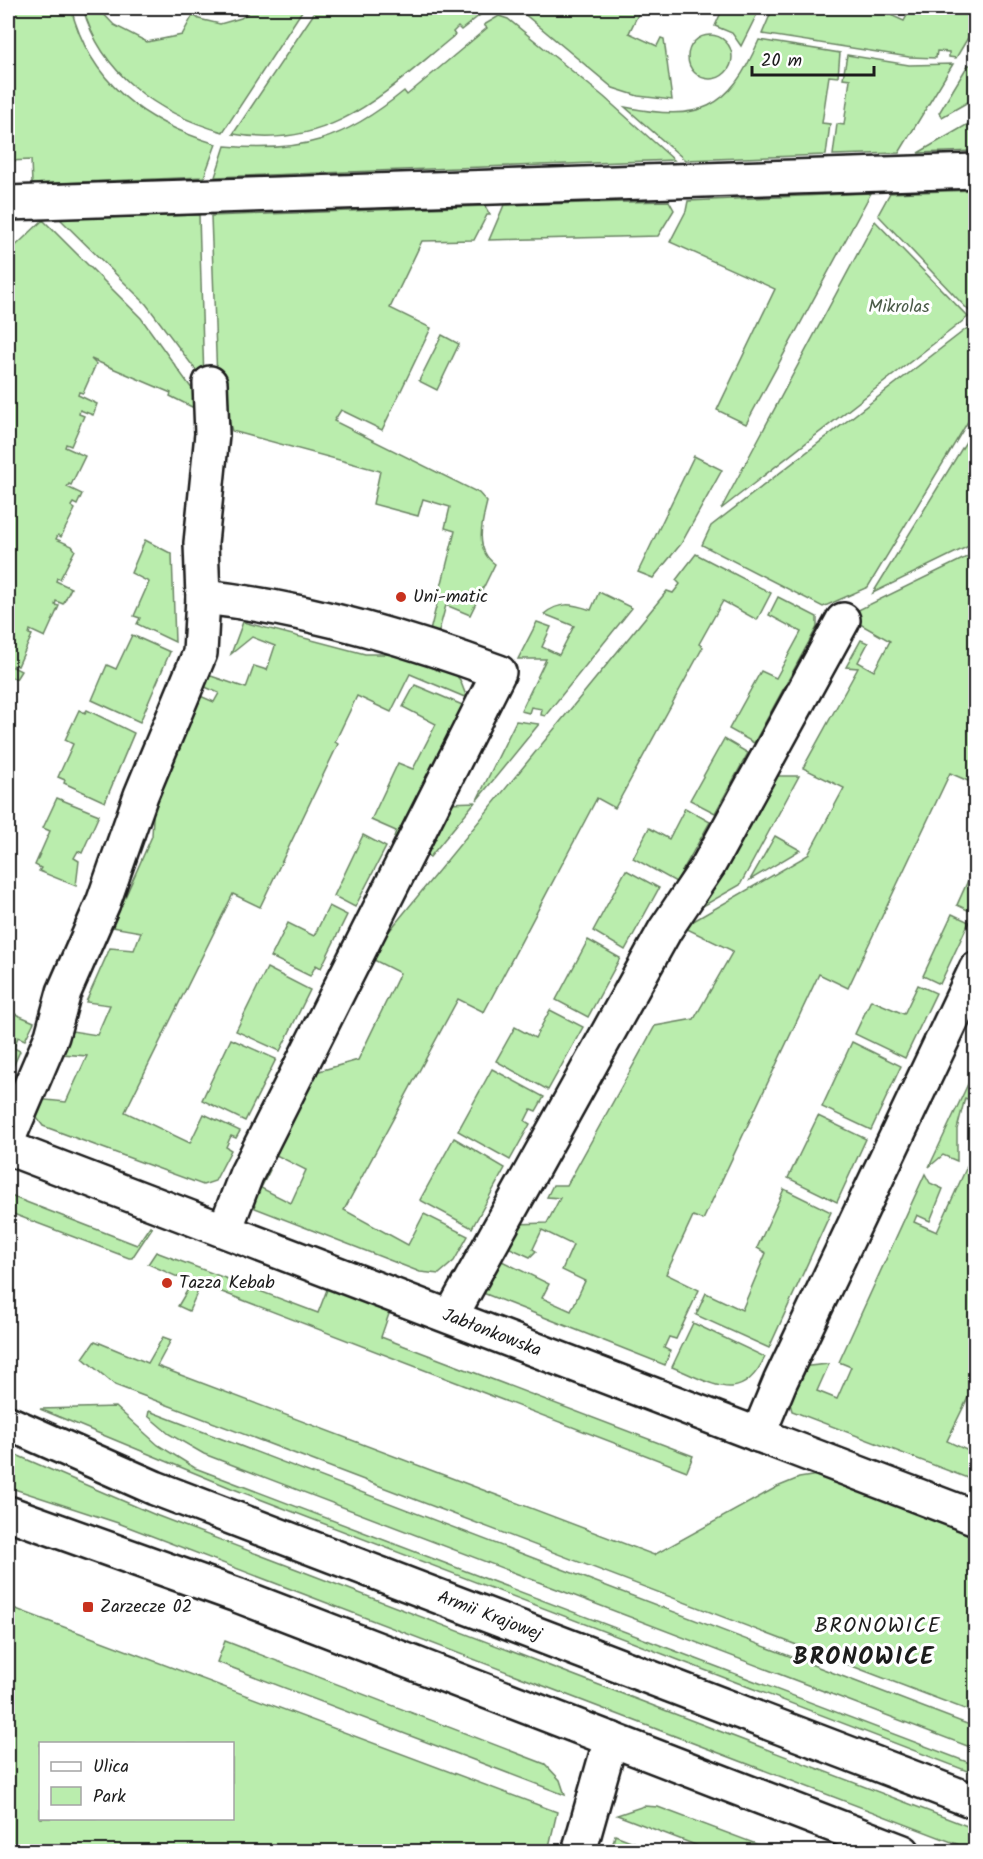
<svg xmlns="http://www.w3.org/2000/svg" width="983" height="1859" font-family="Kalam,sans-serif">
	<rect width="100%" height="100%" fill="#fff"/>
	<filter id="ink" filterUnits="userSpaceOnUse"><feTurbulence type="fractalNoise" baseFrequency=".0167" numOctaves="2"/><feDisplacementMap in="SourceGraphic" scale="12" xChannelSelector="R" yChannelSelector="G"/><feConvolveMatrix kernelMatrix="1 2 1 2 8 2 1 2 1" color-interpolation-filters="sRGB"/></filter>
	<g filter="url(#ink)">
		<g fill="#baedad" stroke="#6b8464" stroke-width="1.5" fill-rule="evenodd">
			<path d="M 8,8 L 71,8 C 90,83 144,122 216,144 L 204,177 L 32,184 L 31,160 L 8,161 L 8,164 Z"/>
			<path d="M 83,8 L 98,8 L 114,25 L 147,42 L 182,35 L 193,15 L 199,19 L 220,24 L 241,18 L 254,8 L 304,8 L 223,132 C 158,114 101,74 83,8 Z"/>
			<path d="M 315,8 L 484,8 L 480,15 L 461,30 L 458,27 L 453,32 L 455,35 C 385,92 331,152 233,134 L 313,15 Z"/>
			<path d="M 520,8 L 641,8 L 629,33 L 657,46 L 661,38 L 664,39 L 672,100 L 638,96 L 613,88 L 522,12 Z"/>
			<path d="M 723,8 L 760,8 L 741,46 L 732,33 L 715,26 Z"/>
			<path d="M 773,8 L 875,8 L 904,21 L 911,8 L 975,8 L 975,26 L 956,58 L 949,57 L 949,52 L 937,51 L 936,58 L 909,57 L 762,34 Z"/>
			<path d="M 499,16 L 508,19 L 604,97 L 674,160 L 215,177 L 225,146 C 302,153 344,140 404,91 L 407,95 L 487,28 L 484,25 Z"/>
			<circle cx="710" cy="57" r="22"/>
			<path d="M 759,40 L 840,53 L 838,77 L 829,76 L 822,123 L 830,124 L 826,155 L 685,160 L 625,107 C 699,122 729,111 759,40 Z"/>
			<path d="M 847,55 L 909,65 L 953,64 L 899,153 L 833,155 L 837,124 L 844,125 L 850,79 L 843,78 Z"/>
			<path d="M 968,65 L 975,65 L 975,98 L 942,117 L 939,113 Z"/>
			<path d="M 975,120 L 975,151 L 918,153 Z"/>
			<path d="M 975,190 L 976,311 L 972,314 L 878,215 L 890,193 Z"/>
			<path d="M 871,193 L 746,424 L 717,410 L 775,289 L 670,242 L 686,211 L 688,201 Z"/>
			<path d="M 669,201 L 674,210 L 658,236 L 489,240 L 504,205 Z"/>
			<path d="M 485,206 L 490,215 L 487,215 L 474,240 L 422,241 L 390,308 L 431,328 L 382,430 L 341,410 L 334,421 L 479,493 L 487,502 C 482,522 474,550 495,564 L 470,615 L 446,605 L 437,638 L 429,635 L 455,531 L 445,528 L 450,507 L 423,499 L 418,516 L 373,504 L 380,471 L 232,431 L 217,380 L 211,216 Z"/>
			<path d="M 199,215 L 204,381 L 146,304 L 60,219 Z"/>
			<path d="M 43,220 L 141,318 L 200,400 L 200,411 L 170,396 L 171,393 L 91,359 L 96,364 L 83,393 L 79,392 L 78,395 L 97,404 L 93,415 L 80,410 L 79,414 L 84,416 L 71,446 L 66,444 L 65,447 L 85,456 L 71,485 L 69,484 L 67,487 L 82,494 L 77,505 L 73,503 L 71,506 L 75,509 L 61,537 L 58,535 L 56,539 L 72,546 L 75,550 L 60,579 L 57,578 L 56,581 L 71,588 L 63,604 L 56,601 L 55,605 L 59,606 L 45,637 L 30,630 L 29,634 L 32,635 L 18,666 L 14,665 L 13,667 L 21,671 L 16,679 L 8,676 L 8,253 Z"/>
			<path d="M 875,221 L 968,317 L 721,509 Z"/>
			<path d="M 974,323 L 975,410 L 868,587 L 823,607 L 702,545 L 711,526 Z"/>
			<path d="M 442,335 L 459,344 L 437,390 L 419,381 Z"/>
			<path d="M 975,427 L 975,543 L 873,593 Z"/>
			<path d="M 694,456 L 722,470 L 681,544 L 653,578 L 638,572 Z"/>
			<path d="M 145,540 L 172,554 L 175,642 L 137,624 L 140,618 L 134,616 L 149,582 L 131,573 Z"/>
			<path d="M 975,553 L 975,784 L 950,773 L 848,988 L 819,974 L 703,1220 L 693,1216 L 666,1274 L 699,1290 L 676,1339 L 669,1337 L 664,1348 L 670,1351 L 665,1365 L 483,1293 L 494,1263 L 502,1261 L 549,1284 L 542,1298 L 571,1311 L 585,1281 L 562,1270 L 573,1245 L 542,1230 L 533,1249 L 536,1251 L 530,1257 L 510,1248 L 507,1239 L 516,1224 L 547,1223 L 560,1198 L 547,1197 L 553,1185 L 567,1185 L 655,1026 L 694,1019 L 733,951 L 683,927 L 808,855 L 844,788 L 803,768 L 858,668 L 846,667 L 861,640 L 868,643 L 858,662 L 874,671 L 890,641 L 846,616 Z"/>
			<path d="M 696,554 L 771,593 L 757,620 L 723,601 L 699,644 L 703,647 L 615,808 L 597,798 L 484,1012 L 458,999 L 344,1210 L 408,1245 L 424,1214 L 468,1236 L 454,1261 L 439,1274 L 420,1272 L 255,1208 L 253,1197 L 263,1166 L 270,1170 L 261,1188 L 291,1203 L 306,1170 L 270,1152 L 309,1074 L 358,1060 L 400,973 L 368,957 L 667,591 L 673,593 L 680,584 L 676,580 Z"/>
			<path d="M 599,592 L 632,608 L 545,716 L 541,715 L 542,709 L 531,707 L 529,713 L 521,711 L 546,659 L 518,659 L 537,622 L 551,627 L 542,647 L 559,655 L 574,626 L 544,614 C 560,601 572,604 591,610 Z"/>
			<path d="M 778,597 L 817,617 L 817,627 L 754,743 L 729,729 L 761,671 L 776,678 L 801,632 L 769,615 Z"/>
			<path d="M 243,622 L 365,654 L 396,654 L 451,669 L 460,680 L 467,698 L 410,674 L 391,712 L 357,696 L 335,742 L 338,744 L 260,907 L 233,894 L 125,1112 L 190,1143 L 204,1114 L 240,1131 L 236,1138 L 231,1136 L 226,1147 L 231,1150 L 215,1181 L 203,1185 L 43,1126 L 31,1110 L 36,1099 L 66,1102 L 87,1056 L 62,1054 L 72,1031 L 97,1035 L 110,1005 L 86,1002 L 110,948 L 134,950 L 141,932 L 112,927 L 152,836 L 154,800 L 198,695 L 214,702 L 219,693 L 203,686 L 208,675 L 246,688 L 254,666 L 267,670 L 275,646 L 252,637 L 231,654 Z"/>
			<path d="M 132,635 L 170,652 L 140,722 L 92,700 L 107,665 L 116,669 Z"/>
			<path d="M 415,685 L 467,707 L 401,841 L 394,837 L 396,831 L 371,820 L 398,763 L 413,769 L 436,724 L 403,707 Z"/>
			<path d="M 79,710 L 85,713 L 87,710 L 134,733 L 105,802 L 64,783 L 65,780 L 58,777 L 73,744 L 65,740 Z"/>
			<path d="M 516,721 L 539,724 L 477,800 Z"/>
			<path d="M 724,739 L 748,753 L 715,813 L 690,800 Z"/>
			<path d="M 769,776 L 799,776 L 740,885 L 689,914 Z"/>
			<path d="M 57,798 L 99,815 L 82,853 L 78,851 L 74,858 L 79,861 L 76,886 L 39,871 L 41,868 L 35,865 L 50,831 L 43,828 Z"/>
			<path d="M 475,802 L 430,857 L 421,852 L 447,803 Z"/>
			<path d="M 685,808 L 710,822 L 676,882 L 633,858 L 649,828 L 669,839 Z"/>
			<path d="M 363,835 L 386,847 L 355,907 L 334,896 Z"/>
			<path d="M 775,836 L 800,850 L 750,880 Z"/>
			<path d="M 975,865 L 976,909 L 974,913 L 957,905 Z"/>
			<path d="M 626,870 L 659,888 L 625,950 L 593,931 Z"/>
			<path d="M 329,906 L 347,915 L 321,968 L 316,965 L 310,976 L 271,957 L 288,923 L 314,936 Z"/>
			<path d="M 952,914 L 969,922 L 940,984 L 923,976 Z"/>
			<path d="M 588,940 L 620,958 L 588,1017 L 556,1000 Z"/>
			<path d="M 267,968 L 310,990 L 280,1051 L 236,1031 Z"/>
			<path d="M 918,985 L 936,993 L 905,1058 L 855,1034 L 871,1000 L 904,1014 Z"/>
			<path d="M 550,1010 L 583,1027 L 548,1090 L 496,1061 L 515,1027 L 535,1038 Z"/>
			<path d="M 8,1011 L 34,1022 L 25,1040 L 18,1037 L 14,1048 L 20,1051 L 8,1078 Z"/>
			<path d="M 231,1039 L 276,1059 L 245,1121 L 202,1100 Z"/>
			<path d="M 852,1042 L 901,1066 L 871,1130 L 822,1107 Z"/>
			<path d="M 492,1069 L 544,1097 L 536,1111 L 531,1109 L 525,1121 L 530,1124 L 510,1160 L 458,1131 Z"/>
			<path d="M 975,1069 L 975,1102 L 965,1098 L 957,1129 L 957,1161 L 943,1155 L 929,1167 Z"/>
			<path d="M 818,1116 L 866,1139 L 837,1202 L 788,1178 Z"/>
			<path d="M 454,1138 L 505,1168 L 472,1228 L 420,1200 Z"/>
			<path d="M 975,1149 L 975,1383 L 947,1441 L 975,1454 L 975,1481 L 792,1411 L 789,1400 L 800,1367 L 829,1364 L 817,1391 L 837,1399 L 851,1367 L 839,1362 L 925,1174 L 930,1183 L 943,1189 L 930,1221 L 917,1215 L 914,1222 L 937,1232 Z"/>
			<path d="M 784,1189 L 831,1212 L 769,1348 L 696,1315 L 706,1293 L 742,1310 L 766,1253 L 757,1248 Z"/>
			<path d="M 8,1195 L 137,1245 L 150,1226 L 152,1228 L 132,1258 L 129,1258 L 8,1212 Z"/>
			<path d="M 156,1252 L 318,1313 L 328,1287 L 390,1311 L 381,1337 L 693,1456 L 687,1471 L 201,1284 L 189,1311 L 178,1306 L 190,1286 L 187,1281 L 148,1264 Z"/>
			<path d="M 693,1323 L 765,1357 C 741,1407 713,1383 672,1367 Z"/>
			<path d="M 163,1337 L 171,1340 L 157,1366 L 654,1555 L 777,1487 L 799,1478 L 818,1475 L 972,1533 L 976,1538 L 975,1713 L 115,1385 L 83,1358 L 95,1341 L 148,1363 Z"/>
			<path d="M 116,1407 L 158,1445 L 195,1468 L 975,1765 L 975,1774 L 231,1488 L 40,1409 Z"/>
			<path d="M 149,1411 L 975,1727 L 975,1749 L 204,1454 L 169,1434 L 148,1416 Z"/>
			<path d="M 14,1454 L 158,1516 L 975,1829 L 975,1851 L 118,1523 L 8,1487 L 8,1471 Z"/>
			<path d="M 8,1606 L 557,1812 L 548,1851 L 8,1851 ZM 40,1744 L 232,1744 L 232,1818 L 40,1818 Z"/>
			<path d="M 225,1641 L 545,1764 L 560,1780 L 565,1795 L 217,1662 Z"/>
			<path d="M 644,1806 L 658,1807 L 775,1851 L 711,1851 L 617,1815 Z"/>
			<path d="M 615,1835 L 657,1851 L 611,1851 Z"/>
		</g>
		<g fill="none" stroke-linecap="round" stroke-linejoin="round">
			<g stroke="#1c1c1c" stroke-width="38">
				<path id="pedestrian" d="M 8,203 L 976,171"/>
			</g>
			<g stroke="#1c1c1c" stroke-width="38">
				<g id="minor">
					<path d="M 203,597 C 301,607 406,638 499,672 L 246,1175 L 225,1230"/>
					<path d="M 8,1139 L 52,1036 L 64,992 L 103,903 L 141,795 L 200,653 L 203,597 L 201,543 L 212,434 L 210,383"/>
					<path id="s1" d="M 8,1148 L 976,1518"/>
					<path d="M 451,1316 L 665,930 L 708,866 L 843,620"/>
					<path d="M 758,1435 L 780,1382 L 976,969"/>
					<path d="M 579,1852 L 611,1739"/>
				</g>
			</g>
			<g stroke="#1c1c1c" stroke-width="38">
				<g id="secondary">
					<path id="s2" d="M 8,1423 L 155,1488 L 976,1802"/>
					<path d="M 8,1513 L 237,1595 L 903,1852"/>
				</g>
			</g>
			<use href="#pedestrian" stroke="#fff" stroke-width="33"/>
			<use href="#minor" stroke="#fff" stroke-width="33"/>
			<use href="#secondary" stroke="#fff" stroke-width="33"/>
		</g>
	</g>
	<g fill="#c8321e" stroke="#fff" stroke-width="2">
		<circle cx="401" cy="597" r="6"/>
		<circle cx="167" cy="1283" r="6"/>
		<rect x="82" y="1601" width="12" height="12" rx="3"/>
	</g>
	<g text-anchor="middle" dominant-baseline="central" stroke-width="6" stroke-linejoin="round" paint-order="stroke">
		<g font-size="18" fill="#4b5b48" stroke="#fff">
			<text x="899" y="307">Mikrolas</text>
		</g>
		<g font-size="18" fill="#1c1c1c" stroke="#fff" text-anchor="start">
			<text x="413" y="597">Uni-matic</text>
			<text x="179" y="1283">Tazza Kebab</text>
			<text x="100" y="1607">Zarzecze 02</text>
		</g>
		<g font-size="18" fill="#1c1c1c" stroke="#fff">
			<text stroke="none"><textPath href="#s1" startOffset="518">Jabłonkowska</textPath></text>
			<text stroke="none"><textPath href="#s2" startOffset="519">Armii Krajowej</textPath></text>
		</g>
		<g font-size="21" letter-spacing="1.5" fill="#1c1c1c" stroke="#fff">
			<text x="878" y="1626">BRONOWICE</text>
		</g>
		<g font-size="24" font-weight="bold" letter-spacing="1.5" fill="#1c1c1c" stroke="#fff">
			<text x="864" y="1657">BRONOWICE</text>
		</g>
	</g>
	<rect width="983" height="1859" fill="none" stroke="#fff" stroke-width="30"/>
	<rect x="15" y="15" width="953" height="1829" fill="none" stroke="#1c1c1c" stroke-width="2" filter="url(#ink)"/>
	<rect x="39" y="1742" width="195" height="78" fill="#ffffff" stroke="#a4a4a4" stroke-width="1.5"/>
	<rect x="51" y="1762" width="30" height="9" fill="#ffffff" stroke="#a4a4a4" stroke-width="1.5"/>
	<text x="93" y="1772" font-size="18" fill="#1c1c1c">Ulica</text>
	<rect x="51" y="1787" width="30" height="18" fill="#baedad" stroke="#a4a4a4" stroke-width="1.5"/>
	<text x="93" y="1802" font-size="18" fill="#1c1c1c">Park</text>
	<path d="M752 66v9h122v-9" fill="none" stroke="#1c1c1c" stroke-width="3"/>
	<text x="761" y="66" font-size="18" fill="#1c1c1c" stroke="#ffffff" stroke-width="4.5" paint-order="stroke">20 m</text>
</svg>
